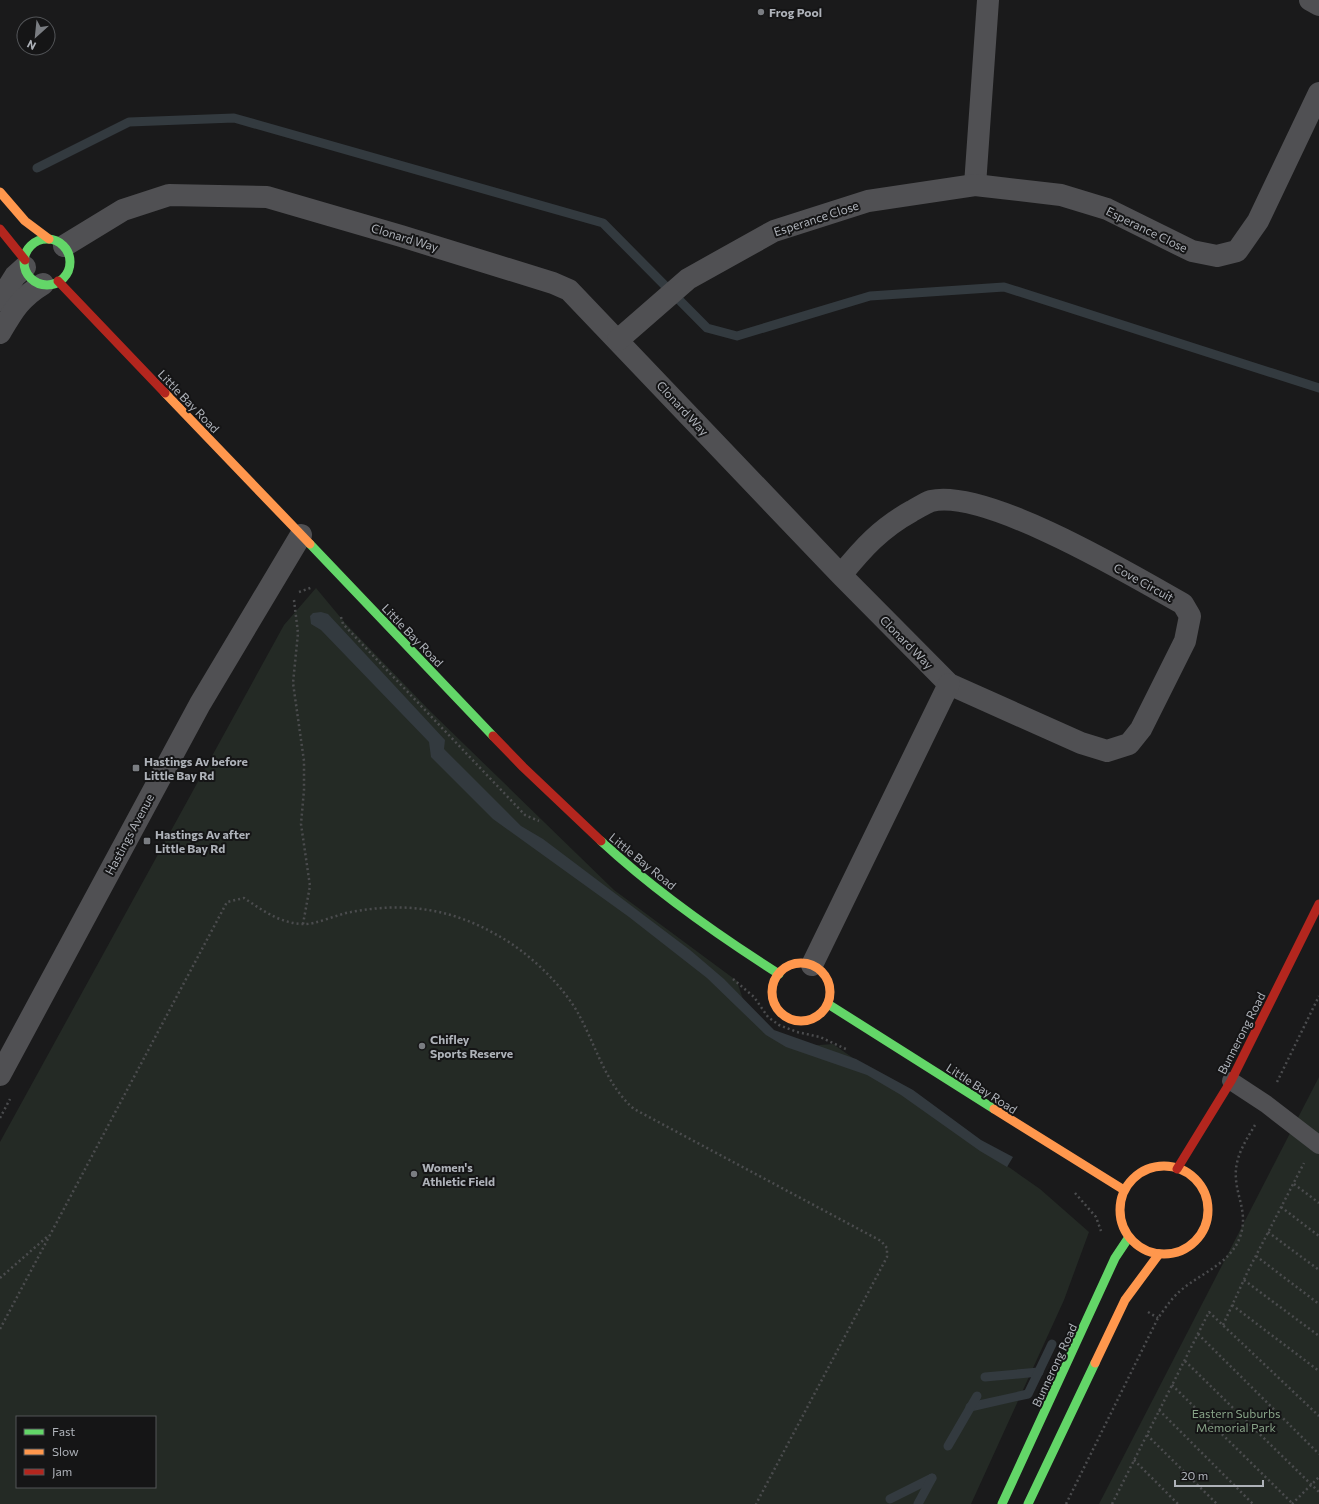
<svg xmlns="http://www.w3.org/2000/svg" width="1319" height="1504" font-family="Commissioner,sans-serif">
	<rect width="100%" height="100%" fill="#1a1a1b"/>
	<g fill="#242a25" fill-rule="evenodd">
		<path d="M 316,588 L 346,624 L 431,712 L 614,890 L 737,981 L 747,1012 L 793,1047 L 833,1044 L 1040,1189 L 1089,1232 L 1064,1300 L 971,1504 L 0,1504 L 0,1142 L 284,625 ZM 17,1417 L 155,1417 L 155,1487 L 17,1487 Z"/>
		<path d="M 1319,1077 L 1319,1504 L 1099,1504 Z"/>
	</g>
	<path fill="#333a3f" d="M 321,612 L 328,614 L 445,740 L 444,749 L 521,826 L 543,839 L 690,950 L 724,979 L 774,1030 L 856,1059 L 913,1090 L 981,1140 L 1013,1157 L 1007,1167 L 980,1151 L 901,1095 L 867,1075 L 786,1047 L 766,1035 L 707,978 L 629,917 L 493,819 L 431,757 L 429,742 L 321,630 L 311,624 L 310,616 L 313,613 Z"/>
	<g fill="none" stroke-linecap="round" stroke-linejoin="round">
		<g stroke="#333a3f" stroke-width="9">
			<path d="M 37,168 L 129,122 L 234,118 L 603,223 L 707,328 L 737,336 L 870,296 L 1004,287 L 1319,388"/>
			<path d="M 985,1377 L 1039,1372"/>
			<path d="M 970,1407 L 1028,1394 L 1052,1344"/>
			<path d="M 948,1446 L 977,1396"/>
			<path d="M 890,1499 L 932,1478"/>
			<path d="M 918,1504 L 932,1478"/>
		</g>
		<g stroke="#4b4c4e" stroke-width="2.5" stroke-dasharray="2 3" stroke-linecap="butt">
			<path d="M 299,592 L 313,587"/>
			<path d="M 294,600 L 298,633 L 293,683 L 304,761 L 304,790 L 301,824 L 310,886 L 303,924"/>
			<path d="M 341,617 L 343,624 L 525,815 L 539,821"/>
			<path d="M 733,979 L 754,997 L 768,1017 L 779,1025 L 797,1032 L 820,1037 L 848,1050"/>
			<path d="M 1277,1082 L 1319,996"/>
			<path d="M 0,1118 L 10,1099"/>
			<path d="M 1294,1184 L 1319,1203"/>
			<path d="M 1075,1193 L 1096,1217 L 1101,1231"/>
			<path d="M 1281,1207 L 1319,1236"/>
			<path d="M 1268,1232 L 1319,1270"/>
			<path d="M 1256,1256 L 1319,1304"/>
			<path d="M 0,1278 L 48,1236"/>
			<path d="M 1244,1280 L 1319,1336"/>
			<path d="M 1232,1305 L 1319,1371"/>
			<path d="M 1148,1312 L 1158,1318"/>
			<path d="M 1223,1325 L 1248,1271 L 1304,1163"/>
			<path d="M 0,1329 L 227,902 L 244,898 C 262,910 281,924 304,924 C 315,925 338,914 351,912 C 404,902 450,908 497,935 C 527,951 563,985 579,1015 C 596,1046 606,1085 634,1109 L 881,1241 L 887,1248 L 887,1257 L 756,1504"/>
			<path d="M 1198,1334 L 1319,1454"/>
			<path d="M 1185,1361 L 1319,1492"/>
			<path d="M 1172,1385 L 1293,1504"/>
			<path d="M 1159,1410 L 1253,1504"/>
			<path d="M 1147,1435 L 1217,1504"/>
			<path d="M 1134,1460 L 1178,1504"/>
			<path d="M 1066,1504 L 1158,1318 C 1164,1310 1171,1299 1179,1292 C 1201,1272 1235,1263 1242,1230 C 1246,1211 1237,1196 1236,1179 C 1234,1158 1245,1142 1255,1125"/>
			<path d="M 1112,1504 L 1209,1312 L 1319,1416"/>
			<path d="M 1292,1504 L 1319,1477"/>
		</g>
		<path stroke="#505053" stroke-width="18" d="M 1231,1081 L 1266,1104 L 1319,1145"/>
		<g stroke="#505053" stroke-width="22">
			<path d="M 1310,0 L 1319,5"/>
			<path d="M 975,185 L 988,0"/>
			<path d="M 64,246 L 123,210 L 169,195 L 267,197 L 401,236 L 553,283 L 569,290 L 841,575 L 949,684 L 1081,743 L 1107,751 L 1129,744 L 1141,729 L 1185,641 L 1190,616 L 1183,604 C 1132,575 986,488 931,501 C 925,503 918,508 912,511 C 881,528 863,548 841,575"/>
			<path d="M 0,300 L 15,276 L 25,267"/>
			<path d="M 0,333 C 13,311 20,298 43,284"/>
			<path d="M 618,340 L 688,279 L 774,231 L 868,201 L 975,185 L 1061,195 L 1107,209 L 1192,251 L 1217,256 L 1237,251 L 1258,221 L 1319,93"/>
			<path d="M 812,965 L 949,684"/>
			<path d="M 0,1075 L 200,704 L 301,535"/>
		</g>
		<g stroke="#63d668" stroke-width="9">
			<circle cx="47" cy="262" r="23"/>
			<path d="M 310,544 L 493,736"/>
			<path d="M 601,841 C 656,892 716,934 779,974"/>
			<path d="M 828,1004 L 994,1109"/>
			<path d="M 1002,1504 L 1115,1258 L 1129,1237"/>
			<path d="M 1028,1504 L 1095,1363"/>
		</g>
		<g stroke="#ff974d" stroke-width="9">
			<path d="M 0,192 L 25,221 L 49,239"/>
			<path d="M 165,393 L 310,544"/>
			<circle cx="801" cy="992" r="29"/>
			<path d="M 994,1109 L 1124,1190"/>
			<circle cx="1164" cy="1210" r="44"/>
			<path d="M 1095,1363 L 1125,1300 L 1159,1254"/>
		</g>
		<g stroke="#b3261e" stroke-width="9">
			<path d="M 0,229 L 25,260"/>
			<path d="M 58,281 L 165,393"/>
			<path d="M 493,736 L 523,767 L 601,841"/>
			<path d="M 1177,1169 L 1231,1081 L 1319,904"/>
		</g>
	</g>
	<g fill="#7a7d82" stroke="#151516" stroke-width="1.5">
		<circle cx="761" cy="12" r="4"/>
		<rect x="132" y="764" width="8" height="8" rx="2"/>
		<rect x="143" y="837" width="8" height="8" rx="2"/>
		<circle cx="422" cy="1046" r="4"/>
		<circle cx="414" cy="1174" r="4"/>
	</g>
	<g text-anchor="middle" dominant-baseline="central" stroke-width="4" stroke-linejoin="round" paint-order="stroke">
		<g font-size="12" font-weight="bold" fill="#aeb2b9" stroke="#151516" text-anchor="start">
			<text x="769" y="12">Frog Pool</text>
			<text x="144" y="761">Hastings Av before<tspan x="144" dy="14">Little Bay Rd</tspan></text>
			<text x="155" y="834">Hastings Av after<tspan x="155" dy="14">Little Bay Rd</tspan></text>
			<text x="430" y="1039">Chifley<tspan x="430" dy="14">Sports Reserve</tspan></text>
			<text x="422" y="1167">Women's<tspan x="422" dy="14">Athletic Field</tspan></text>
		</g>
		<g font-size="12" fill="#aeb2b9" stroke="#151516">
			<text transform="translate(816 218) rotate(-18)">Esperance Close</text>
			<text transform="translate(1147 229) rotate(26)">Esperance Close</text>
			<text transform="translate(405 237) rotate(17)">Clonard Way</text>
			<text transform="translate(189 401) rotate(46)">Little Bay Road</text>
			<text transform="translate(683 408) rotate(47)">Clonard Way</text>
			<text transform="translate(1144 582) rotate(29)">Cove Circuit</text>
			<text transform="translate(413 635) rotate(46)">Little Bay Road</text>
			<text transform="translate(907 642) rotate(45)">Clonard Way</text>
			<text transform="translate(129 834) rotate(-62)">Hastings Avenue</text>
			<text transform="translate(643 861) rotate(39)">Little Bay Road</text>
			<text transform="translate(1241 1033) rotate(-63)">Bunnerong Road</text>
			<text transform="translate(982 1088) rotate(33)">Little Bay Road</text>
			<text transform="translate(1054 1365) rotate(-65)">Bunnerong Road</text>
		</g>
		<g font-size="12" fill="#87a287" stroke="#151516">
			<text x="1236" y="1413">Eastern Suburbs<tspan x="1236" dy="14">Memorial Park</tspan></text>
		</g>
	</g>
	<rect x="16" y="1416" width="140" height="72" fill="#151516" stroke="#525457"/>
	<rect x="24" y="1429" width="20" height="6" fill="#63d668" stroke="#525457"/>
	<text x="52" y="1436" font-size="12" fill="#aeb2b9">Fast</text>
	<rect x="24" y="1449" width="20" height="6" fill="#ff974d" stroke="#525457"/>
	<text x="52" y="1456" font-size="12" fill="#aeb2b9">Slow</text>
	<rect x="24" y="1469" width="20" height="6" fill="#b3261e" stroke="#525457"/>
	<text x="52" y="1476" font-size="12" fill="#aeb2b9">Jam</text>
	<g transform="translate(36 36) rotate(207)"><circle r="19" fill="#151516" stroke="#525457"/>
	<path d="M0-3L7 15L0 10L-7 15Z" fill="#7a7d82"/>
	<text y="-6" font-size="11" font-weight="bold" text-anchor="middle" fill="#aeb2b9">N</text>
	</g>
	<path d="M1175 1480v6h88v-6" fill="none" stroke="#aeb2b9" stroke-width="2"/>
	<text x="1181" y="1480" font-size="12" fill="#aeb2b9" stroke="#151516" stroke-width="3" paint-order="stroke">20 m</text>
</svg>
